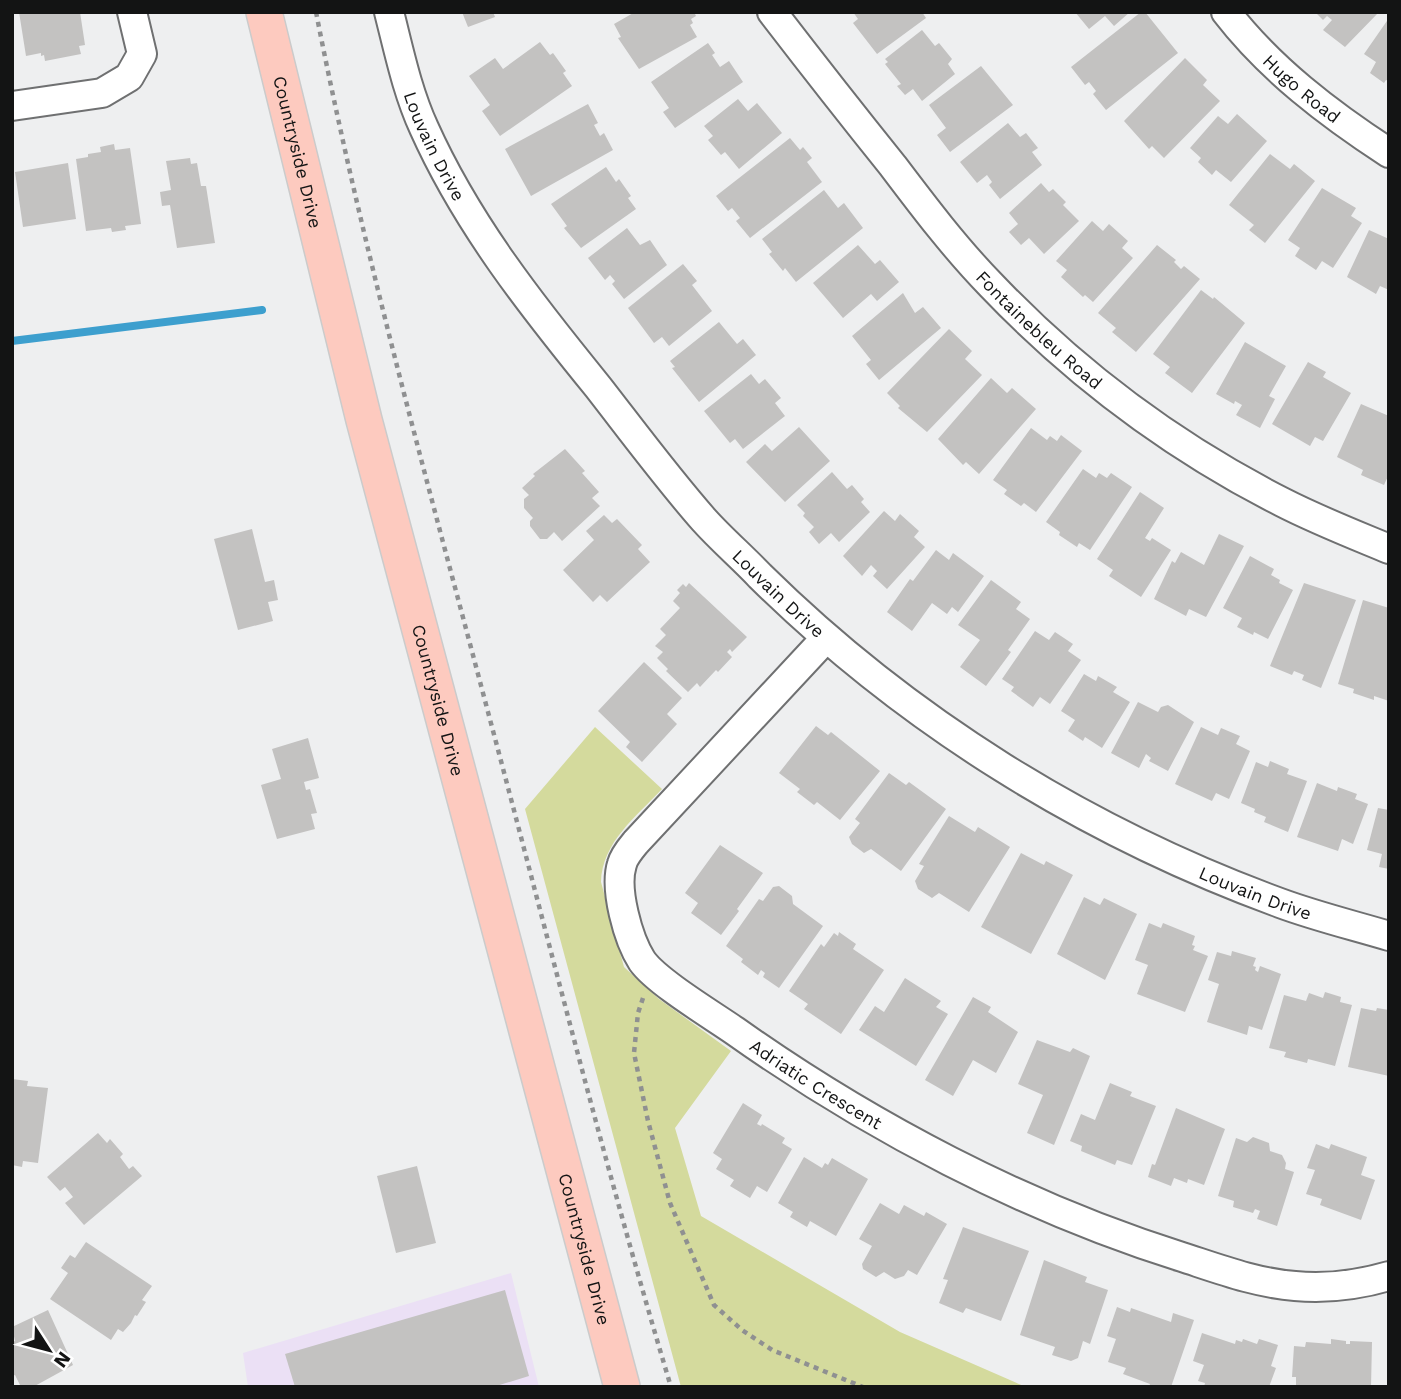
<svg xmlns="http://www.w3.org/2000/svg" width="1401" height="1399" font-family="'Work Sans',sans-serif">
	<rect width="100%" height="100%" fill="#eeeff0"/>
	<path fill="#ebe0f5" d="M 511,1273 L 539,1387 L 248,1387 L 243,1353 Z"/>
	<path fill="#d4da9d" d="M 595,727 L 662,789 C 637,816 602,842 601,882 L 624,967 L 659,999 L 731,1051 L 675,1128 L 701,1216 L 900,1332 L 1026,1387 L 681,1387 L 525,809 Z"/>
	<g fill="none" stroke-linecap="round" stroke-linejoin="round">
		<path stroke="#3d9fce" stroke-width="8" d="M 12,341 L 262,310"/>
	</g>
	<g fill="#c3c2c1">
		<path d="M 19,12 L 80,12 L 85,45 L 79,46 L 81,54 L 45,61 L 44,55 L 41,56 L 41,53 L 26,56 Z"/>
		<path d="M 462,12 L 493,12 L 495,17 L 468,27 Z"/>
		<path d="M 635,12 L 694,12 L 696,16 L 691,19 L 693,23 L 690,25 L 697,37 L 639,69 L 618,38 L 621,37 L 614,24 Z"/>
		<path d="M 853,12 L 922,12 L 926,18 L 877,54 L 853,23 L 858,19 Z"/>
		<path d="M 1075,12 L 1130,12 L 1114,26 L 1105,16 L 1089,29 Z"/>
		<path d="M 1141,12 L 1145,12 L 1178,53 L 1106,110 L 1093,94 L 1096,91 L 1089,82 L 1085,85 L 1071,67 Z"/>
		<path d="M 1315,12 L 1379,12 L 1345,47 L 1323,30 L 1332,20 L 1327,16 L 1323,20 Z"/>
		<path d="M 1389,18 L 1389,81 L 1386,80 L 1384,83 L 1370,73 L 1376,62 L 1364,54 Z"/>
		<path d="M 922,30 L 935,46 L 939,43 L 952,59 L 948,64 L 955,74 L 922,101 L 913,89 L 905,95 L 897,86 L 901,84 L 885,64 L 888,62 L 885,59 Z"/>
		<path d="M 540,42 L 550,55 L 553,53 L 566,71 L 563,73 L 572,86 L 500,136 L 482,111 L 490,105 L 469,76 L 495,58 L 503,69 Z"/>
		<path d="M 708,43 L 715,53 L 712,55 L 720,67 L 729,61 L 743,82 L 675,128 L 663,112 L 669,108 L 651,82 Z"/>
		<path d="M 1185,58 L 1207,80 L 1203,85 L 1220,101 L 1164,158 L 1152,146 L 1149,149 L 1124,121 Z"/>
		<path d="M 981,66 L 1013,105 L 950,152 L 937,135 L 946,128 L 929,105 Z"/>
		<path d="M 738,99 L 748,111 L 757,103 L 782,133 L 739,169 L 725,152 L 721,155 L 708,140 L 713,136 L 704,126 Z"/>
		<path d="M 588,104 L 598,123 L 594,125 L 600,136 L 604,133 L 613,150 L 531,196 L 505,149 Z"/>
		<path d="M 1237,114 L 1267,141 L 1231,182 L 1216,170 L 1212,175 L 1198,162 L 1201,158 L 1190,148 L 1218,116 L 1228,124 Z"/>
		<path d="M 1008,123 L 1020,137 L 1026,133 L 1038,148 L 1032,152 L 1042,165 L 1000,199 L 989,185 L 992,182 L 987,175 L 977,183 L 960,162 Z"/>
		<path d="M 790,138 L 800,150 L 803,147 L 812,158 L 807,162 L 822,182 L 750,238 L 736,221 L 740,218 L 732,208 L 728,211 L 716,196 Z"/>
		<path d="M 114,144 L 115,150 L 130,148 L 141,224 L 125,226 L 126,230 L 112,232 L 111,228 L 86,231 L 76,159 L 88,157 L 88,154 L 101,152 L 100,147 Z"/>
		<path d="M 1270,154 L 1290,169 L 1294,164 L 1315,181 L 1265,243 L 1249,230 L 1254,225 L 1229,205 Z"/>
		<path d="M 190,158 L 191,164 L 197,163 L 201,186 L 206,186 L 215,243 L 177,248 L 170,205 L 162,206 L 160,192 L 171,190 L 166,161 Z"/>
		<path d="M 68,163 L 76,219 L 23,227 L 15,172 Z"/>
		<path d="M 606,167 L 616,182 L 619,179 L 631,196 L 628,198 L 636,209 L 581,248 L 564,228 L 567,226 L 551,204 Z"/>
		<path d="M 1041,183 L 1049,192 L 1053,189 L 1066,202 L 1063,205 L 1079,221 L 1044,254 L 1029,238 L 1021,245 L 1009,232 L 1018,224 L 1009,213 Z"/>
		<path d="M 1322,188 L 1356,208 L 1351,216 L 1362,223 L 1333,268 L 1322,261 L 1316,270 L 1295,256 L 1300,248 L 1288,240 Z"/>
		<path d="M 824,190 L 838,208 L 844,203 L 863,228 L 796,282 L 785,268 L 783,271 L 769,254 L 772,252 L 762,239 Z"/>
		<path d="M 1092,221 L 1103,231 L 1109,224 L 1128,241 L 1122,248 L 1133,258 L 1093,302 L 1085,295 L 1083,297 L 1061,277 L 1067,270 L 1056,261 Z"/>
		<path d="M 627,228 L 640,245 L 650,240 L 667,265 L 624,299 L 612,284 L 615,281 L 610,275 L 605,280 L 588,258 Z"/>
		<path d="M 1369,230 L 1389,239 L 1389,290 L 1380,286 L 1376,294 L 1347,277 Z"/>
		<path d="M 858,245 L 875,264 L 880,260 L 899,282 L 877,301 L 871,294 L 843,318 L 813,283 Z"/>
		<path d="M 1157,245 L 1176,260 L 1174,262 L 1181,269 L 1184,266 L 1200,279 L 1136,352 L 1112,332 L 1116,328 L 1098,313 Z"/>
		<path d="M 683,264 L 697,281 L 692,285 L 712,311 L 669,346 L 662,337 L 654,343 L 628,308 Z"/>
		<path d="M 1201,290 L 1213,299 L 1214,297 L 1245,323 L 1192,393 L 1165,373 L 1170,367 L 1153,354 Z"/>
		<path d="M 903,293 L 915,313 L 923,307 L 941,328 L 879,380 L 866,364 L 871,360 L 852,336 Z"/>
		<path d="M 719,322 L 737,344 L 743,339 L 756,355 L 699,402 L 672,368 L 675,367 L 670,361 Z"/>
		<path d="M 949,329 L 972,351 L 965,359 L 982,375 L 927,432 L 898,408 L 900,406 L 887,393 Z"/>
		<path d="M 1245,342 L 1286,366 L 1269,396 L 1275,399 L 1260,428 L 1236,415 L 1242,405 L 1235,401 L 1234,404 L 1216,394 Z"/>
		<path d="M 1308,362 L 1326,372 L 1323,377 L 1351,393 L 1323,441 L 1315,437 L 1310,446 L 1272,424 Z"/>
		<path d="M 751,374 L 759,384 L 765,379 L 781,398 L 775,403 L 785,416 L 743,449 L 735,439 L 730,443 L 704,411 Z"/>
		<path d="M 991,378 L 1007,393 L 1012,388 L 1036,409 L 979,474 L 966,462 L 963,465 L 938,439 Z"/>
		<path d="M 1361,404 L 1389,416 L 1389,474 L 1384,485 L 1361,475 L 1363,470 L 1337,457 Z"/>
		<path d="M 799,427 L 830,461 L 785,502 L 746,462 L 765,444 L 772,451 Z"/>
		<path d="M 1031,428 L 1047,440 L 1050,436 L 1057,441 L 1061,435 L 1082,451 L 1036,512 L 1024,503 L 1021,506 L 1004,494 L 1007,490 L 993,480 Z"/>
		<path d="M 565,449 L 585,471 L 582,473 L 599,492 L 592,498 L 600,506 L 562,541 L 554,532 L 547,539 L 540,539 L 530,526 L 530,521 L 533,518 L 524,508 L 524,499 L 529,495 L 522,488 L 535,476 L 533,474 Z"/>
		<path d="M 1083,469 L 1096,478 L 1099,473 L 1107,478 L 1111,473 L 1132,487 L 1090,550 L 1079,543 L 1077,547 L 1059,535 L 1060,532 L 1046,522 Z"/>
		<path d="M 832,472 L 847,489 L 852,485 L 864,499 L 861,502 L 870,512 L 839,542 L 831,533 L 819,544 L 809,532 L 814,527 L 803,516 L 805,513 L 797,505 Z"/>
		<path d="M 1140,492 L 1164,508 L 1145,538 L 1150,541 L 1152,538 L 1171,550 L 1141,597 L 1109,576 L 1113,570 L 1097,559 Z"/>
		<path d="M 884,511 L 895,521 L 900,514 L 919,531 L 914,537 L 925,547 L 887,589 L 873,576 L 877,571 L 871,565 L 862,576 L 843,556 Z"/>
		<path d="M 604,515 L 612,523 L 617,519 L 642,545 L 638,549 L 650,562 L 607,602 L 600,595 L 593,602 L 563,570 L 594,540 L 586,531 Z"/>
		<path d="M 252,529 L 265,582 L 274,580 L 278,600 L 268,602 L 273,621 L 238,630 L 214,539 Z"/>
		<path d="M 1219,534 L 1244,546 L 1206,617 L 1189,609 L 1186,616 L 1154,599 L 1172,561 L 1175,563 L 1181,552 L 1204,565 Z"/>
		<path d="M 936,550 L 949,560 L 953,553 L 984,576 L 958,612 L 952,607 L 947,614 L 932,603 L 912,631 L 887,612 L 910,579 L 913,581 Z"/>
		<path d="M 1250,556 L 1274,569 L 1271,575 L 1280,580 L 1279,583 L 1293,590 L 1268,639 L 1254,632 L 1253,635 L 1237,627 L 1242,618 L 1223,608 Z"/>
		<path d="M 991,580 L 1021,602 L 1016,609 L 1030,619 L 1008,650 L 1011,652 L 986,686 L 960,667 L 980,640 L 958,625 Z"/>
		<path d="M 689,583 L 747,637 L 732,652 L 730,649 L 727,652 L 732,657 L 718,672 L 716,670 L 700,687 L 697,683 L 688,692 L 666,671 L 668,669 L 657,658 L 663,652 L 655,646 L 666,635 L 660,629 L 680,608 L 673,601 L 680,593 L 677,590 L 683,584 L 686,587 Z"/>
		<path d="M 1304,583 L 1356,600 L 1321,688 L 1302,680 L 1304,675 L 1294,671 L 1292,675 L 1270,666 Z"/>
		<path d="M 1363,600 L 1389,608 L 1389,701 L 1374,696 L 1374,700 L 1353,693 L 1354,689 L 1338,684 Z"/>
		<path d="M 1035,631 L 1049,640 L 1055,632 L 1073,644 L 1068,651 L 1081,660 L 1050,704 L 1040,697 L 1033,707 L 1011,691 L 1014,687 L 1002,679 Z"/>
		<path d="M 644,662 L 682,698 L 667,714 L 677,724 L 642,762 L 626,747 L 630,742 L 598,711 Z"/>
		<path d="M 1084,674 L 1096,681 L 1098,676 L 1117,687 L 1113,692 L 1130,702 L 1102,748 L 1085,737 L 1083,741 L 1068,731 L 1075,720 L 1061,711 Z"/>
		<path d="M 1138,702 L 1158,712 L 1161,707 L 1168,705 L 1194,722 L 1168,771 L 1149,761 L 1151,758 L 1146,754 L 1139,768 L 1111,753 Z"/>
		<path d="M 816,726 L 828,735 L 831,732 L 880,771 L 840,820 L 817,802 L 814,805 L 797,792 L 800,789 L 779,773 Z"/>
		<path d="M 1201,727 L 1218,735 L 1221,728 L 1240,736 L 1236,744 L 1250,751 L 1229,799 L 1216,793 L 1212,801 L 1175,784 Z"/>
		<path d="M 308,738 L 319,778 L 304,782 L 306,790 L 310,789 L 317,813 L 311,814 L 315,829 L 277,839 L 261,785 L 281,779 L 272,749 Z"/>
		<path d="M 1270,761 L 1289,769 L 1287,774 L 1307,781 L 1288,832 L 1264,822 L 1266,817 L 1254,812 L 1255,809 L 1241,803 L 1256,762 L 1268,767 Z"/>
		<path d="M 889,773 L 906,785 L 909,782 L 946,809 L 901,871 L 871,849 L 864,853 L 852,844 L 849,837 L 860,823 L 855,819 Z"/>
		<path d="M 1317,783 L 1337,791 L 1338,787 L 1357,794 L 1355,799 L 1368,804 L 1353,844 L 1342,839 L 1338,851 L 1297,837 Z"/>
		<path d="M 1378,808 L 1389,810 L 1389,869 L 1379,867 L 1382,854 L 1367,850 Z"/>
		<path d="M 949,816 L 975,832 L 978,827 L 1010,847 L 969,912 L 939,893 L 932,898 L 918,889 L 915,881 L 924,866 L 919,864 Z"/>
		<path d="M 720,845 L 763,873 L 737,909 L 739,911 L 721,935 L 691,913 L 698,903 L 685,893 Z"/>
		<path d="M 1021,853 L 1044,865 L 1046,861 L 1073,875 L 1031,954 L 981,927 Z"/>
		<path d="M 779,886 L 792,896 L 793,904 L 823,926 L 779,988 L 763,977 L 765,973 L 761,970 L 758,975 L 741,962 L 743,959 L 726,946 L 759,899 L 763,901 L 773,887 Z"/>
		<path d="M 1084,897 L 1100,905 L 1104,898 L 1137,914 L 1105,980 L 1057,954 Z"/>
		<path d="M 1149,923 L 1161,928 L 1163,923 L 1195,936 L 1192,945 L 1195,946 L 1193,950 L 1208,956 L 1185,1012 L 1137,994 L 1148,965 L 1135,960 Z"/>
		<path d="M 839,932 L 856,944 L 853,949 L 884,970 L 841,1034 L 804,1009 L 808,1004 L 789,991 L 821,944 L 824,947 L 834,933 L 838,936 Z"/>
		<path d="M 1232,951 L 1256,958 L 1253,966 L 1256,967 L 1255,970 L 1258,972 L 1260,966 L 1281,974 L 1262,1030 L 1249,1026 L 1247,1035 L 1207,1022 L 1219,984 L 1208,980 L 1217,952 L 1231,956 Z"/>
		<path d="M 905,978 L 941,1001 L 936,1007 L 948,1014 L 916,1066 L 859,1030 L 875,1006 L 884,1012 Z"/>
		<path d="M 1325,992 L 1341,997 L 1340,1002 L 1352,1005 L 1335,1066 L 1308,1059 L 1307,1063 L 1284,1057 L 1286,1052 L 1269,1048 L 1284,995 L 1306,1001 L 1309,993 L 1323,998 Z"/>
		<path d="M 973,997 L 991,1007 L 988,1012 L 1018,1032 L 996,1073 L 973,1060 L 953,1096 L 925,1080 Z"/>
		<path d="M 1361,1008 L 1376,1011 L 1377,1008 L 1389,1010 L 1389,1076 L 1348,1067 Z"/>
		<path d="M 1037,1040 L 1070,1052 L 1073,1048 L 1090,1056 L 1054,1145 L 1027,1133 L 1043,1095 L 1018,1084 Z"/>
		<path d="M 12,1079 L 28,1081 L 27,1086 L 48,1088 L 38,1163 L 23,1161 L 22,1167 L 12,1165 Z"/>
		<path d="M 1110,1083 L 1132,1092 L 1130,1096 L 1156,1106 L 1132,1165 L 1117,1160 L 1115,1165 L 1081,1151 L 1082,1146 L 1070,1141 L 1081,1114 L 1095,1120 Z"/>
		<path d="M 743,1103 L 762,1115 L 757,1124 L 761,1126 L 762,1124 L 785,1138 L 782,1143 L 792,1149 L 767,1192 L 757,1186 L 750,1198 L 730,1186 L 734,1180 L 716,1169 L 722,1159 L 713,1153 Z"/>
		<path d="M 1176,1108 L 1225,1129 L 1204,1185 L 1188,1179 L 1187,1183 L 1174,1178 L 1171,1186 L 1148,1177 L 1152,1164 L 1155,1165 Z"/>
		<path d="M 98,1133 L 107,1143 L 110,1139 L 123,1154 L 120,1157 L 129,1169 L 133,1166 L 142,1176 L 84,1225 L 65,1203 L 73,1197 L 65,1187 L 60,1191 L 47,1177 Z"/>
		<path d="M 1253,1137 L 1269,1143 L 1270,1151 L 1282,1155 L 1286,1163 L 1285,1169 L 1294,1172 L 1277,1226 L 1257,1219 L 1260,1211 L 1255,1209 L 1253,1213 L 1233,1207 L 1234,1201 L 1218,1196 L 1236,1138 L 1247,1142 Z"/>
		<path d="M 1316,1144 L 1329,1149 L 1331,1144 L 1367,1157 L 1361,1175 L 1375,1180 L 1361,1220 L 1320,1205 L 1322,1199 L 1306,1194 L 1315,1170 L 1307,1168 Z"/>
		<path d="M 804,1157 L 822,1168 L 825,1163 L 828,1165 L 832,1158 L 868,1179 L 836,1236 L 810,1221 L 807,1227 L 790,1217 L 793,1212 L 778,1203 Z"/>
		<path d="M 417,1166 L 436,1243 L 396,1253 L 377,1176 Z"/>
		<path d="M 880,1203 L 899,1214 L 904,1205 L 924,1216 L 926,1212 L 947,1224 L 917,1275 L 908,1270 L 904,1276 L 895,1279 L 884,1272 L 876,1277 L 863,1269 L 862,1264 L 872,1246 L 859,1239 Z"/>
		<path d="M 963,1227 L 1029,1251 L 1001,1321 L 966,1308 L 963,1313 L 939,1303 L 948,1280 L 943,1279 Z"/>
		<path d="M 86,1242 L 152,1286 L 142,1300 L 146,1302 L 137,1316 L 135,1315 L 131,1323 L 123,1332 L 118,1329 L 111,1340 L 50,1299 L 68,1273 L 61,1268 L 70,1255 L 75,1258 Z"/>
		<path d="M 1044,1260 L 1087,1277 L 1085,1282 L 1108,1290 L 1090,1344 L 1083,1341 L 1078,1358 L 1071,1361 L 1052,1355 L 1055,1347 L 1020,1335 Z"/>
		<path d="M 505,1290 L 529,1376 L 493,1387 L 295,1387 L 285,1354 Z"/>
		<path d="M 1117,1307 L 1130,1312 L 1131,1308 L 1171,1322 L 1173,1313 L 1194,1320 L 1171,1387 L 1149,1387 L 1150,1384 L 1123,1374 L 1126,1368 L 1108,1362 L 1116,1339 L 1107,1336 Z"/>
		<path d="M 48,1310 L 73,1365 L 33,1387 L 21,1387 L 15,1375 L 12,1376 L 12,1342 L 15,1341 L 12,1327 Z"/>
		<path d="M 1202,1333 L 1235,1344 L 1236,1340 L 1242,1342 L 1243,1339 L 1257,1344 L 1259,1339 L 1278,1345 L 1271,1366 L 1276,1368 L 1269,1387 L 1204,1387 L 1205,1383 L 1198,1381 L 1204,1365 L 1193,1361 Z"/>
		<path d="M 1331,1339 L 1346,1341 L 1346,1344 L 1350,1344 L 1350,1341 L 1372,1342 L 1371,1387 L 1296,1387 L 1296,1377 L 1292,1377 L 1294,1346 L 1305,1347 L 1306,1342 L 1331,1344 Z"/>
	</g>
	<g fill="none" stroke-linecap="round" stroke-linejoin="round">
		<g stroke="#6f7071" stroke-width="32">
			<g id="minor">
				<path id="s1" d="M 389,12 C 399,51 407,91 424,128 C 467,224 532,306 598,387 C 633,432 667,478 704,520 C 722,540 742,557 760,576 C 907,721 1086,832 1280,903 C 1315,916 1352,925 1389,936"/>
				<path id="s2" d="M 772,12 C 812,64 852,115 893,166 C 924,207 955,248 991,285 C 1075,373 1174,447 1282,502 C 1317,520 1353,534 1389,549"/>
				<path id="s3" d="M 1226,12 C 1270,69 1329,114 1389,153"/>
				<path d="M 12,106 L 102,93 L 129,77 L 142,54 L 132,12"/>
				<path id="s4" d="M 826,638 L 636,842 C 631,848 624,856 622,864 C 614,889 628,939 642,961 C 657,982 712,1015 735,1031 C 869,1126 1025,1208 1182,1257 C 1219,1269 1256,1283 1295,1286 C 1327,1289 1358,1285 1389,1276"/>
			</g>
		</g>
		<g stroke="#cbcbcb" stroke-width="38">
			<g id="major">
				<path id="s5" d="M 264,12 L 364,420 L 622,1387"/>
			</g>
		</g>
		<g stroke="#8f9091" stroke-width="4.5" stroke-dasharray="5 5" stroke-linecap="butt">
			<path d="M 316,12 C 362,248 427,480 488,712 C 548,937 604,1164 671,1387"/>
			<path d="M 643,998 L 638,1013 L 634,1053 L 648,1121 L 670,1203 L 714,1305 L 742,1330 L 772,1350 L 863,1387"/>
		</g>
		<use href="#minor" stroke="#fff" stroke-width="28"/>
		<use href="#major" stroke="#fdcabf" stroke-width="35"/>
	</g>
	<g text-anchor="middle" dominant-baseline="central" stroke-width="5" stroke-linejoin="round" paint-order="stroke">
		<g font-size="18" fill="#131414" stroke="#fff">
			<text stroke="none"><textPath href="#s3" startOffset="108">Hugo Road</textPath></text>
			<text stroke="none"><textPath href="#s1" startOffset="142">Louvain Drive</textPath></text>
			<text stroke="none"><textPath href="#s5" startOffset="144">Countryside Drive</textPath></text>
			<text stroke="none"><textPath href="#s2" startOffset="416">Fontainebleu Road</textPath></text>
			<text stroke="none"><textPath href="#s1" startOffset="709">Louvain Drive</textPath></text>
			<text stroke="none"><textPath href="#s5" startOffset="710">Countryside Drive</textPath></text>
			<text stroke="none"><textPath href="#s1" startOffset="1276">Louvain Drive</textPath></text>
			<text stroke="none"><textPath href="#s4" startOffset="620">Adriatic Crescent</textPath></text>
			<text stroke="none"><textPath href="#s5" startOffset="1278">Countryside Drive</textPath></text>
		</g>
	</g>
	<rect width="1401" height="1399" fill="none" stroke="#131414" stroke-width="28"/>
	<g transform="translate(49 1350) rotate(126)" stroke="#ffffff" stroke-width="5" paint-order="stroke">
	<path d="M0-5L12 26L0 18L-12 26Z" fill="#131414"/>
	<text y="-10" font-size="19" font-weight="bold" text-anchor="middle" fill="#131414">N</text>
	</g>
</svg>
